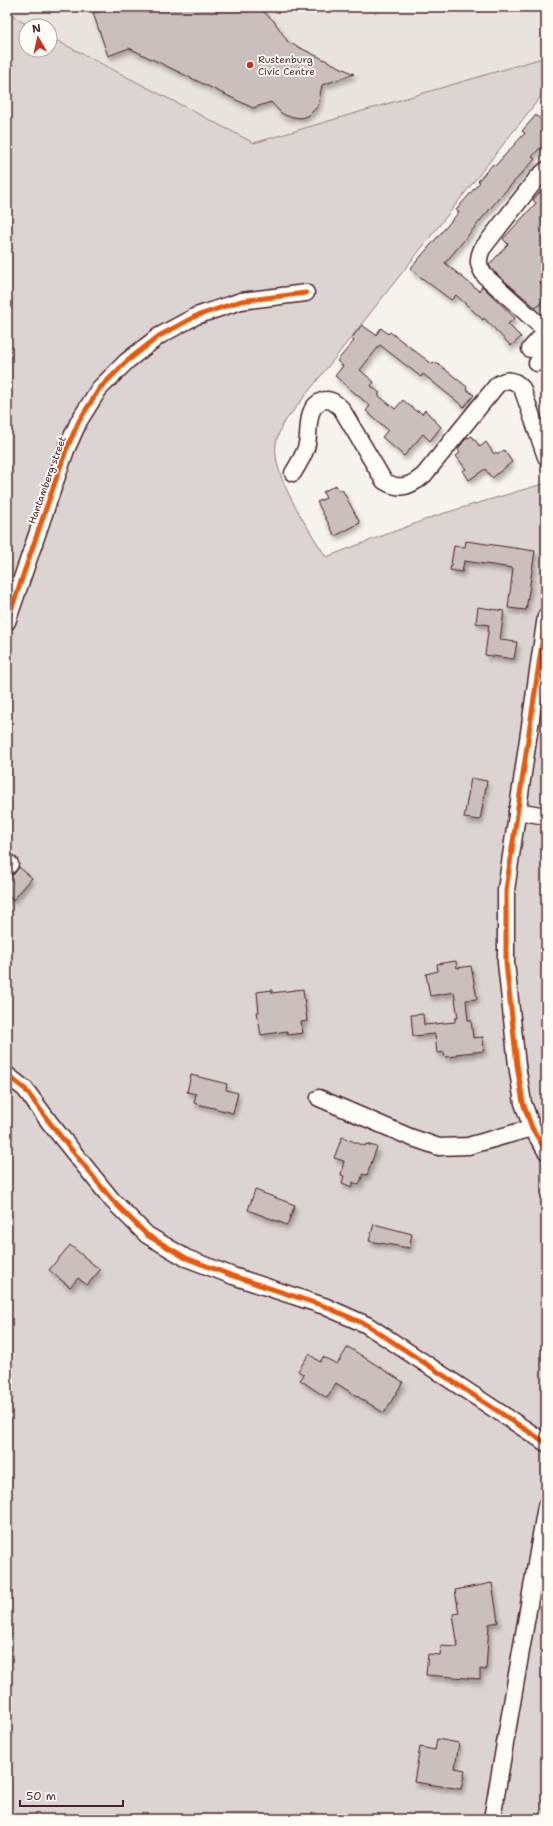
<svg xmlns="http://www.w3.org/2000/svg" width="553" height="1826" font-family="'Shantell Sans',sans-serif">
	<defs>
		<filter id="shadow"><feDropShadow dx="2.5" dy="4.5" stdDeviation="2" flood-color="#0004"/></filter>
	</defs>
	<rect width="100%" height="100%" fill="#f6f3ef"/>
	<filter id="ink" filterUnits="userSpaceOnUse"><feTurbulence type="fractalNoise" baseFrequency=".025" numOctaves="2"/><feDisplacementMap in="SourceGraphic" scale="8" xChannelSelector="R" yChannelSelector="G"/><feConvolveMatrix kernelMatrix="1 2 1 2 8 2 1 2 1" color-interpolation-filters="sRGB"/></filter>
	<g filter="url(#ink)">
		<path fill="#e9e3e0" d="M 10,7 L 546,7 L 546,57 L 254,143 L 50,37 L 50,26 L 30,26 L 15,18 Z"/>
		<path fill="#dcd4d2" stroke="#937a7e" d="M 7,7 L 10,7 L 15,18 L 30,26 L 26,26 L 26,50 L 50,50 L 50,37 L 254,143 L 546,57 L 546,90 L 282,425 C 280,431 277,437 276,443 C 271,476 309,529 326,557 L 438,515 L 546,483 L 546,1819 L 7,1819 Z"/>
		<g fill="#cbbfbe" stroke="#4a1f2b" filter="url(#shadow)">
			<path d="M 99,7 L 254,7 L 264,12 L 274,21 L 288,42 L 354,74 L 322,85 L 318,106 L 308,116 L 301,118 L 287,116 L 281,113 L 271,102 L 253,108 L 129,48 L 108,56 L 93,13 L 100,11 Z"/>
			<path d="M 536,115 L 546,124 L 546,141 L 532,157 L 535,159 L 499,198 L 445,263 L 479,291 L 482,286 L 515,318 L 508,324 L 521,337 L 511,346 L 484,318 L 483,320 L 456,295 L 451,300 L 410,269 L 459,212 L 456,210 L 480,182 L 478,181 L 493,164 L 495,166 L 525,133 L 522,131 Z"/>
			<path d="M 546,185 L 546,277 L 540,283 L 546,288 L 546,297 L 536,308 L 492,270 L 489,265 L 508,244 L 503,239 L 536,203 L 533,200 Z"/>
			<path d="M 362,325 L 376,335 L 381,328 L 388,334 L 390,332 L 432,364 L 434,362 L 441,366 L 467,387 L 466,389 L 474,395 L 464,407 L 423,374 L 421,377 L 380,345 L 360,370 L 374,382 L 371,386 L 380,393 L 378,395 L 395,409 L 403,400 L 417,412 L 418,410 L 422,414 L 425,410 L 441,427 L 430,441 L 423,434 L 404,456 L 382,437 L 388,430 L 366,411 L 370,406 L 335,376 L 343,366 L 337,361 L 354,341 L 351,339 Z"/>
			<path d="M 472,436 L 480,447 L 486,442 L 494,454 L 496,452 L 498,454 L 504,450 L 512,462 L 492,478 L 485,469 L 469,480 L 463,471 L 466,469 L 456,456 L 460,453 L 458,449 L 467,437 L 468,438 Z"/>
			<path d="M 336,485 L 339,491 L 342,489 L 360,523 L 335,536 L 317,502 L 326,498 L 323,492 Z"/>
			<path d="M 466,541 L 535,551 L 526,610 L 508,608 L 513,568 L 464,561 L 462,572 L 450,570 L 454,546 L 465,547 Z"/>
			<path d="M 478,607 L 504,611 L 500,640 L 517,642 L 514,659 L 485,655 L 489,625 L 476,623 Z"/>
			<path d="M 471,778 L 487,781 L 480,820 L 464,818 Z"/>
			<path d="M 19,867 L 32,878 L 13,900 L 7,895 L 7,876 L 14,874 Z"/>
			<path d="M 456,961 L 457,968 L 471,966 L 477,999 L 466,1000 L 468,1020 L 471,1020 L 473,1038 L 483,1037 L 484,1051 L 456,1054 L 456,1056 L 445,1057 L 444,1052 L 437,1053 L 435,1034 L 413,1036 L 411,1015 L 423,1014 L 424,1025 L 455,1022 L 455,1018 L 458,1018 L 454,992 L 430,996 L 426,974 L 438,971 L 437,964 Z"/>
			<path d="M 303,989 L 307,1021 L 301,1022 L 303,1033 L 287,1035 L 287,1031 L 261,1035 L 257,1012 L 259,1012 L 257,992 L 272,990 L 272,993 Z"/>
			<path d="M 191,1075 L 227,1084 L 226,1090 L 238,1093 L 233,1113 L 194,1103 L 196,1094 L 187,1092 Z"/>
			<path d="M 342,1137 L 365,1146 L 366,1144 L 377,1147 L 367,1175 L 363,1174 L 359,1185 L 353,1182 L 352,1187 L 342,1183 L 344,1176 L 341,1175 L 344,1161 L 334,1158 Z"/>
			<path d="M 255,1190 L 295,1205 L 287,1225 L 248,1210 Z"/>
			<path d="M 374,1224 L 412,1234 L 409,1248 L 369,1241 Z"/>
			<path d="M 70,1245 L 100,1270 L 87,1285 L 78,1278 L 70,1287 L 49,1270 Z"/>
			<path d="M 348,1347 L 403,1382 L 384,1413 L 336,1383 L 327,1398 L 300,1380 L 304,1375 L 298,1371 L 309,1354 L 320,1362 L 323,1357 L 337,1364 Z"/>
			<path d="M 492,1583 L 498,1622 L 489,1624 L 486,1670 L 480,1669 L 480,1679 L 426,1675 L 428,1654 L 440,1655 L 441,1646 L 458,1647 L 453,1614 L 459,1613 L 455,1590 Z"/>
			<path d="M 437,1739 L 459,1743 L 455,1768 L 465,1770 L 461,1789 L 414,1782 L 420,1747 L 435,1750 Z"/>
		</g>
		<g fill="none" stroke-linecap="round" stroke-linejoin="round">
			<g stroke="#4a1f2b" stroke-width="19">
				<g id="minor">
					<path d="M 546,170 L 538,177 L 482,249 C 477,260 478,266 485,276 L 546,331"/>
					<path d="M 530,349 L 546,331"/>
					<path d="M 537,363 L 546,353"/>
					<path d="M 293,473 C 298,465 303,457 306,448 C 311,433 304,408 322,401 C 330,398 335,403 341,408 L 384,481 C 400,491 411,486 424,475 L 497,385 C 507,378 514,379 522,388 L 546,457"/>
					<path d="M 546,616 L 506,890 L 506,963 L 517,1065 L 523,1103 L 532,1128 L 546,1151"/>
					<path d="M 7,622 L 66,450 L 79,421 L 99,389 L 127,361 L 159,336 L 196,316 L 241,301 L 306,293"/>
					<path d="M 517,811 L 546,816"/>
					<path d="M 7,867 L 10,864"/>
					<path d="M 7,1075 L 25,1089 L 50,1123 L 112,1200 L 147,1235 L 186,1258 L 233,1276 L 324,1306 L 367,1325 L 546,1443"/>
					<path d="M 319,1098 L 410,1137 L 439,1147 L 468,1146 L 532,1128"/>
					<path d="M 492,1819 L 546,1506"/>
				</g>
			</g>
			<use href="#minor" stroke="#fdfcf7" stroke-width="16"/>
			<g stroke="#fdfcf7" stroke-width="8">
				<g id="cycleway">
					<path d="M 546,616 L 506,890 L 506,963 L 517,1065 L 523,1103 L 532,1128 L 546,1151"/>
					<path d="M 7,622 L 66,450 L 79,421 L 99,389 L 127,361 L 159,336 L 196,316 L 241,301 L 306,293"/>
					<path d="M 7,1075 L 25,1089 L 50,1123 L 112,1200 L 147,1235 L 186,1258 L 233,1276 L 324,1306 L 367,1325 L 546,1443"/>
				</g>
			</g>
			<use href="#cycleway" stroke="#e8590c" stroke-width="5"/>
		</g>
	</g>
	<circle fill="#c8321e" stroke="#fdfcf7" stroke-width="1.5" cx="250" cy="65" r="4"/>
	<g text-anchor="middle" dominant-baseline="central" stroke-width="3.5" stroke-linejoin="round" paint-order="stroke">
		<g font-size="10" fill="#4a1f2b" stroke="#fdfcf7" text-anchor="start">
			<text x="258" y="59">Rustenburg<tspan x="258" dy="12">Civic Centre</tspan></text>
		</g>
		<g font-size="10" fill="#4a1f2b" stroke="#fdfcf7">
			<text transform="translate(47 480) rotate(-70)">Hantamberg street</text>
		</g>
	</g>
	<rect width="553" height="1826" fill="none" stroke="#fdfcf7" stroke-width="24"/>
	<rect x="12" y="12" width="529" height="1802" fill="none" stroke="#4a1f2b" stroke-width="1.5" filter="url(#ink)"/>
	<g transform="translate(38 38) rotate(351)"><circle r="19" fill="#fdfcf7" stroke="#b5a4a5"/>
	<path d="M0-3L7 15L0 10L-7 15Z" fill="#c8321e"/>
	<text y="-6" font-size="11" font-weight="bold" text-anchor="middle" fill="#4a1f2b">N</text>
	</g>
	<path d="M20 1800v6h103v-6" fill="none" stroke="#4a1f2b" stroke-width="2"/>
	<text x="26" y="1800" font-size="12" fill="#4a1f2b" stroke="#fdfcf7" stroke-width="3" paint-order="stroke">50 m</text>
</svg>
